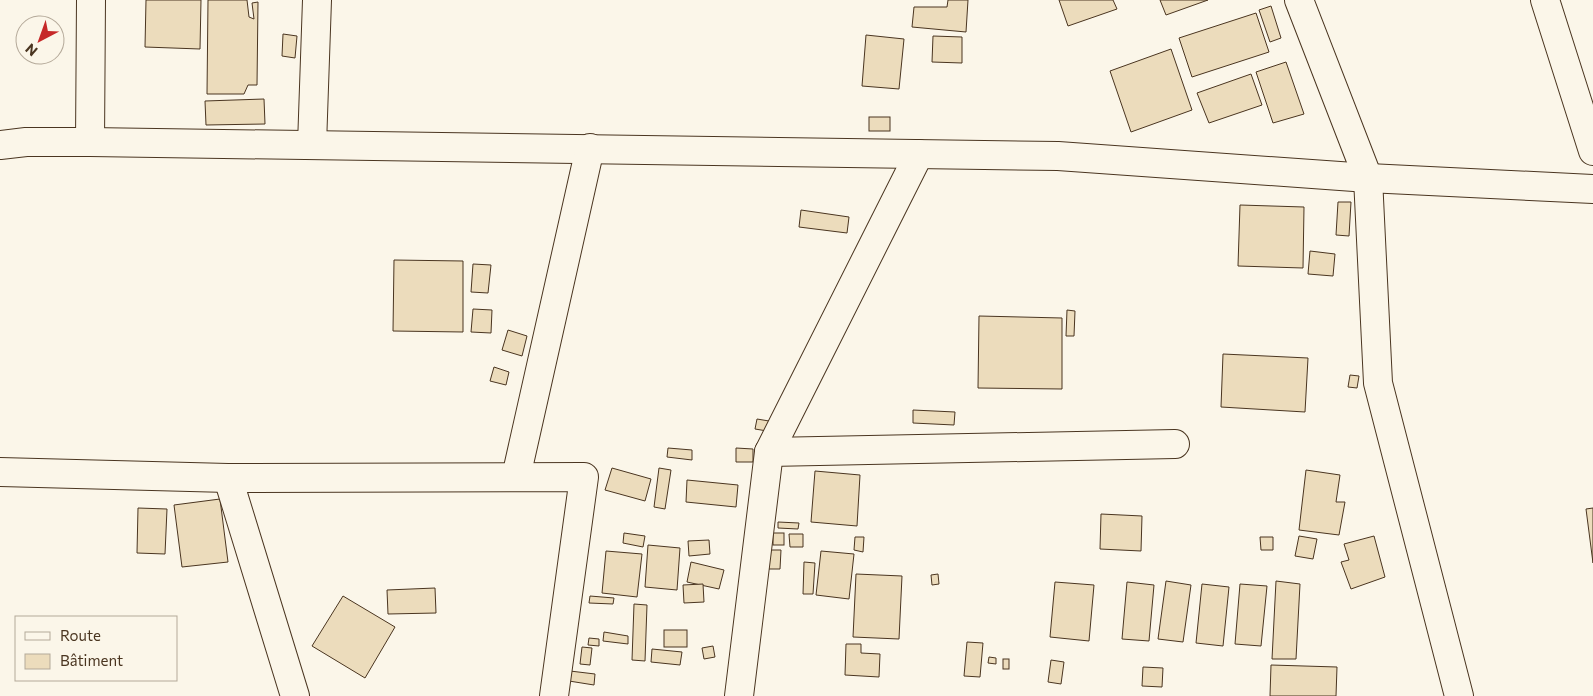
<svg xmlns="http://www.w3.org/2000/svg" width="1593" height="696" font-family="Commissioner,sans-serif">
	<rect width="100%" height="100%" fill="#fbf6e9"/>
	<g fill="#ecdcbc" stroke="#4a3520">
		<path d="M 146,0 L 201,0 L 200,49 L 145,47 Z"/>
		<path d="M 208,0 L 247,0 L 249,17 L 254,19 L 252,3 L 258,2 L 257,85 L 248,85 L 244,94 L 207,94 Z"/>
		<path d="M 948,0 L 968,0 L 966,32 L 912,27 L 914,7 L 947,7 Z"/>
		<path d="M 1059,0 L 1113,0 L 1117,9 L 1068,26 Z"/>
		<path d="M 1160,0 L 1208,0 L 1166,15 Z"/>
		<path d="M 1271,6 L 1281,38 L 1270,42 L 1259,10 Z"/>
		<path d="M 1256,13 L 1269,52 L 1192,77 L 1179,38 Z"/>
		<path d="M 283,34 L 297,36 L 295,58 L 282,56 Z"/>
		<path d="M 866,35 L 904,39 L 899,89 L 862,86 Z"/>
		<path d="M 933,36 L 962,37 L 962,63 L 932,62 Z"/>
		<path d="M 1171,49 L 1192,110 L 1131,132 L 1110,71 Z"/>
		<path d="M 1286,62 L 1304,114 L 1273,123 L 1256,72 Z"/>
		<path d="M 1251,74 L 1262,105 L 1209,123 L 1197,93 Z"/>
		<path d="M 264,99 L 265,124 L 206,125 L 205,101 Z"/>
		<rect x="869" y="117" width="21" height="14"/>
		<path d="M 1338,202 L 1351,202 L 1349,236 L 1336,235 Z"/>
		<path d="M 1240,205 L 1304,207 L 1303,268 L 1238,266 Z"/>
		<path d="M 801,210 L 849,217 L 847,233 L 799,227 Z"/>
		<path d="M 1310,251 L 1335,254 L 1333,276 L 1308,274 Z"/>
		<path d="M 394,260 L 463,261 L 463,332 L 393,331 Z"/>
		<path d="M 473,264 L 491,265 L 488,293 L 471,292 Z"/>
		<path d="M 473,309 L 492,310 L 491,333 L 471,332 Z"/>
		<path d="M 1067,310 L 1075,311 L 1074,336 L 1066,336 Z"/>
		<path d="M 979,316 L 1062,318 L 1062,389 L 978,388 Z"/>
		<path d="M 508,330 L 527,336 L 522,356 L 502,350 Z"/>
		<path d="M 1223,354 L 1308,358 L 1305,412 L 1221,407 Z"/>
		<path d="M 494,367 L 509,372 L 506,385 L 490,381 Z"/>
		<path d="M 1350,375 L 1359,376 L 1357,388 L 1348,387 Z"/>
		<path d="M 913,410 L 955,412 L 954,425 L 913,423 Z"/>
		<path d="M 757,419 L 769,421 L 767,431 L 755,429 Z"/>
		<path d="M 668,448 L 692,450 L 692,460 L 667,457 Z"/>
		<path d="M 736,448 L 753,449 L 753,462 L 736,462 Z"/>
		<path d="M 612,468 L 651,479 L 645,501 L 605,490 Z"/>
		<path d="M 659,468 L 671,470 L 665,509 L 654,507 Z"/>
		<path d="M 1306,470 L 1340,475 L 1336,502 L 1345,502 L 1339,535 L 1299,530 Z"/>
		<path d="M 815,471 L 860,475 L 857,526 L 811,522 Z"/>
		<path d="M 687,480 L 738,485 L 736,507 L 686,502 Z"/>
		<path d="M 220,499 L 228,562 L 182,567 L 174,505 Z"/>
		<path d="M 138,508 L 167,509 L 165,554 L 137,553 Z"/>
		<path d="M 1593,508 L 1593,563 L 1586,509 Z"/>
		<path d="M 1101,514 L 1142,516 L 1141,551 L 1100,549 Z"/>
		<path d="M 778,522 L 799,523 L 798,529 L 778,528 Z"/>
		<path d="M 624,533 L 645,536 L 643,547 L 623,543 Z"/>
		<rect x="773" y="533" width="11" height="12"/>
		<path d="M 789,534 L 803,534 L 803,547 L 790,547 Z"/>
		<path d="M 1299,536 L 1317,539 L 1313,559 L 1295,556 Z"/>
		<path d="M 1374,536 L 1385,577 L 1351,589 L 1341,562 L 1349,560 L 1344,544 Z"/>
		<path d="M 855,537 L 864,537 L 863,552 L 854,550 Z"/>
		<path d="M 1260,537 L 1273,537 L 1273,550 L 1261,550 Z"/>
		<path d="M 709,540 L 710,554 L 689,556 L 688,541 Z"/>
		<path d="M 648,545 L 680,548 L 677,590 L 645,587 Z"/>
		<path d="M 768,550 L 781,550 L 780,569 L 767,569 Z"/>
		<path d="M 606,551 L 642,554 L 637,597 L 602,593 Z"/>
		<path d="M 821,551 L 854,554 L 849,599 L 816,595 Z"/>
		<path d="M 691,562 L 724,570 L 719,589 L 687,582 Z"/>
		<path d="M 804,562 L 815,563 L 813,594 L 803,594 Z"/>
		<path d="M 856,574 L 902,576 L 899,639 L 853,637 Z"/>
		<path d="M 938,574 L 939,584 L 932,585 L 931,575 Z"/>
		<path d="M 1166,581 L 1191,585 L 1183,642 L 1158,639 Z"/>
		<path d="M 1276,581 L 1300,584 L 1296,659 L 1272,659 Z"/>
		<path d="M 1055,582 L 1094,585 L 1089,641 L 1050,637 Z"/>
		<path d="M 1127,582 L 1154,585 L 1149,641 L 1122,639 Z"/>
		<path d="M 703,584 L 704,602 L 684,603 L 683,585 Z"/>
		<path d="M 1202,584 L 1229,587 L 1223,646 L 1196,643 Z"/>
		<path d="M 1240,584 L 1267,586 L 1261,646 L 1235,644 Z"/>
		<path d="M 435,588 L 436,613 L 388,614 L 387,590 Z"/>
		<path d="M 343,596 L 395,627 L 365,678 L 312,646 Z"/>
		<path d="M 590,596 L 614,598 L 613,604 L 589,603 Z"/>
		<path d="M 634,604 L 647,605 L 645,661 L 632,660 Z"/>
		<rect x="664" y="630" width="23" height="17"/>
		<path d="M 604,632 L 628,636 L 628,644 L 603,641 Z"/>
		<path d="M 589,638 L 599,639 L 599,646 L 588,645 Z"/>
		<path d="M 967,642 L 983,643 L 980,677 L 964,676 Z"/>
		<path d="M 846,644 L 861,644 L 861,653 L 880,654 L 879,677 L 845,675 Z"/>
		<path d="M 713,646 L 715,657 L 704,659 L 702,648 Z"/>
		<path d="M 582,647 L 592,648 L 590,665 L 580,664 Z"/>
		<path d="M 652,649 L 682,652 L 680,665 L 651,662 Z"/>
		<path d="M 989,657 L 996,658 L 996,664 L 988,663 Z"/>
		<rect x="1003" y="659" width="6" height="10"/>
		<path d="M 1051,660 L 1064,662 L 1061,684 L 1048,682 Z"/>
		<path d="M 1271,665 L 1337,667 L 1336,696 L 1270,696 Z"/>
		<path d="M 1143,667 L 1163,668 L 1162,687 L 1142,686 Z"/>
		<path d="M 570,671 L 595,674 L 594,685 L 569,681 Z"/>
	</g>
	<g fill="none" stroke-linecap="round" stroke-linejoin="round">
		<g stroke="#4a3520" stroke-width="30">
			<g id="minor">
				<path d="M 1299,0 L 1368,178 L 1378,383 L 1459,696"/>
				<path d="M 1545,0 L 1593,151"/>
				<path d="M 90,142 L 91,0"/>
				<path d="M 0,145 L 26,142 L 90,142 L 1058,156 L 1368,178 L 1593,189"/>
				<path d="M 312,145 L 317,0"/>
				<path d="M 769,452 L 1175,444"/>
				<path d="M 0,472 L 228,478 L 584,477 L 554,696"/>
				<path d="M 516,477 L 590,148"/>
				<path d="M 228,478 L 295,696"/>
				<path d="M 739,696 L 769,452 L 919,154"/>
			</g>
		</g>
		<use href="#minor" stroke="#fbf6e9" stroke-width="28"/>
	</g>
	<rect x="15" y="616" width="162" height="65" fill="#fbf6e9" stroke="#b4a999"/>
	<rect x="25" y="632" width="25" height="8" fill="#fbf6e9" stroke="#b4a999"/>
	<text x="60" y="641" font-size="15" fill="#4a3520">Route</text>
	<rect x="25" y="654" width="25" height="15" fill="#ecdcbc" stroke="#b4a999"/>
	<text x="60" y="666" font-size="15" fill="#4a3520">Bâtiment</text>
	<g transform="translate(40 40) rotate(221)"><circle r="24" fill="#fbf6e9" stroke="#b4a999"/>
	<path d="M0-4L9 19L0 12L-9 19Z" fill="#c62828"/>
	<text y="-8" font-size="14" font-weight="bold" text-anchor="middle" fill="#4a3520">N</text>
	</g>
</svg>
